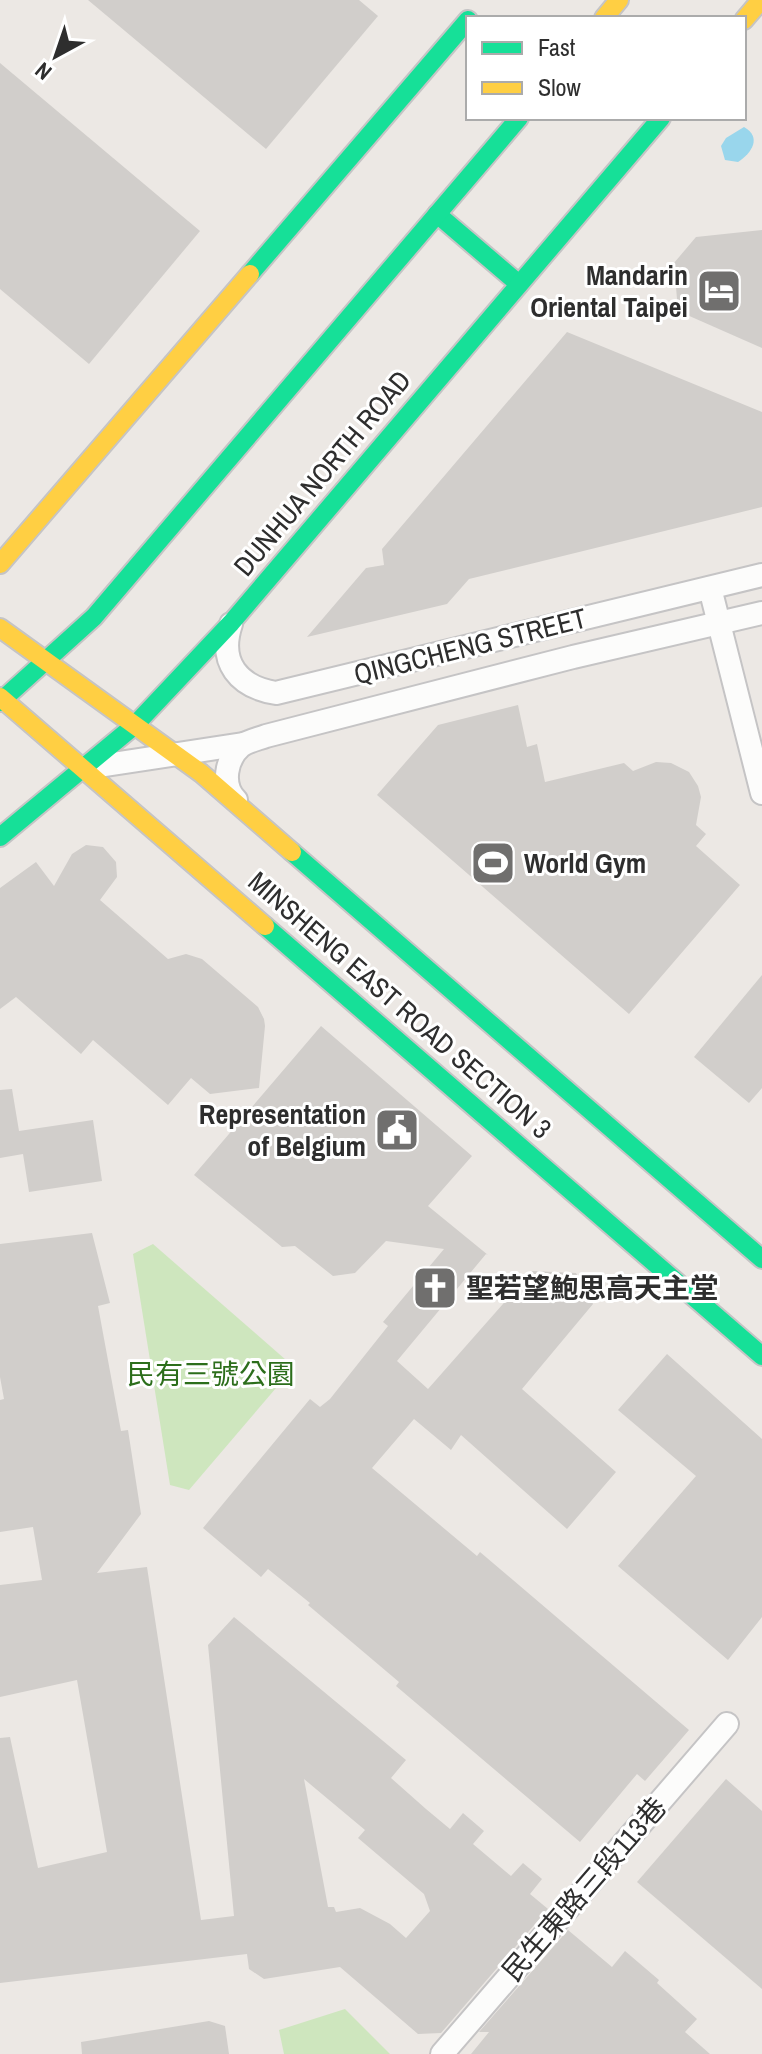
<svg xmlns="http://www.w3.org/2000/svg" width="762" height="2054" font-family="'Archivo Narrow','Noto Sans TC',sans-serif">
	<rect width="100%" height="100%" fill="#ece8e4"/>
	<g fill="#cee6be">
		<path d="M 153,1244 L 294,1367 L 189,1490 L 170,1485 L 133,1254 Z"/>
		<path d="M 345,2009 L 390,2054 L 284,2054 L 279,2030 Z"/>
	</g>
	<path fill="#99d6ec" d="M 744,127 C 762,137 752,153 738,162 L 725,160 L 721,146 L 726,138 Z"/>
	<g fill="#d1cecb" fill-rule="evenodd">
		<path d="M 88,0 L 359,0 L 378,16 L 266,149 Z"/>
		<path d="M 0,63 L 200,231 L 89,364 L 0,289 Z"/>
		<path d="M 762,230 L 762,348 L 678,311 L 674,263 L 696,237 Z"/>
		<path d="M 567,332 L 762,412 L 762,507 L 469,579 L 447,604 L 307,637 L 366,568 L 384,565 L 382,549 Z"/>
		<path d="M 518,705 L 527,747 L 537,744 L 545,782 L 624,763 L 633,771 L 656,762 L 671,763 L 689,772 L 698,786 L 701,797 L 696,825 L 706,834 L 696,846 L 740,885 L 629,1014 L 377,795 L 438,725 Z"/>
		<path d="M 86,845 L 103,847 L 116,862 L 117,877 L 100,900 L 168,959 L 186,954 L 202,959 L 258,1007 L 264,1019 L 265,1026 L 259,1088 L 210,1094 L 191,1078 L 168,1105 L 93,1040 L 81,1054 L 16,997 L 0,1009 L 0,888 L 36,862 L 54,886 L 72,854 Z"/>
		<path d="M 762,975 L 762,1088 L 749,1103 L 694,1057 Z"/>
		<path d="M 321,1026 L 472,1156 L 428,1206 L 488,1255 L 486,1254 L 397,1361 L 428,1389 L 532,1271 L 576,1273 L 593,1304 L 522,1389 L 616,1472 L 567,1529 L 461,1435 L 451,1450 L 414,1419 L 372,1468 L 477,1556 L 480,1552 L 689,1730 L 645,1781 L 637,1774 L 580,1842 L 396,1686 L 399,1682 L 308,1605 L 310,1603 L 268,1569 L 261,1577 L 203,1528 L 310,1399 L 320,1407 L 330,1399 L 388,1326 L 383,1322 L 444,1249 L 386,1241 L 355,1273 L 333,1276 L 295,1246 L 282,1247 L 194,1175 Z"/>
		<path d="M 12,1089 L 19,1131 L 93,1120 L 102,1181 L 29,1192 L 23,1154 L 0,1158 L 0,1090 Z"/>
		<path d="M 92,1233 L 110,1303 L 98,1306 L 121,1431 L 128,1430 L 141,1514 L 97,1573 L 147,1567 L 201,1920 L 234,1916 L 208,1645 L 234,1617 L 406,1760 L 391,1778 L 426,1809 L 450,1829 L 463,1813 L 484,1831 L 473,1844 L 511,1876 L 523,1863 L 542,1879 L 530,1894 L 548,1909 L 441,2033 L 418,2034 L 340,1967 L 264,1979 L 249,1969 L 247,1954 L 0,1983 L 0,1738 L 10,1737 L 38,1868 L 107,1852 L 77,1680 L 0,1697 L 0,1585 L 42,1580 L 33,1527 L 0,1532 L 0,1400 L 4,1399 L 0,1377 L 0,1244 ZM 304,1779 L 365,1830 L 358,1838 L 424,1894 L 430,1911 L 406,1938 L 390,1924 L 360,1908 L 336,1912 L 334,1907 L 328,1907 Z"/>
		<path d="M 667,1354 L 762,1439 L 762,1617 L 728,1660 L 618,1566 L 696,1476 L 618,1410 Z"/>
		<path d="M 726,1779 L 762,1811 L 762,1989 L 637,1882 Z"/>
		<path d="M 568,1930 L 612,1967 L 625,1951 L 659,1980 L 657,1983 L 697,2019 L 685,2032 L 710,2054 L 471,2054 L 489,2032 L 479,2032 Z"/>
		<path d="M 209,2021 L 225,2026 L 229,2054 L 82,2054 L 81,2042 Z"/>
	</g>
	<g fill="none" stroke-linecap="round" stroke-linejoin="round">
		<g stroke="#c5c4c5" stroke-width="26">
			<g id="street">
				<path d="M 710,588 L 762,793"/>
				<path d="M 231,624 C 218,663 239,687 276,693 L 762,575"/>
				<path d="M 86,768 L 243,744"/>
				<path d="M 236,800 C 221,785 226,759 241,746 C 248,741 258,739 266,736 L 573,657 L 762,613"/>
				<path d="M 442,2054 L 727,1724"/>
			</g>
		</g>
		<g stroke="#c5c4c5" stroke-width="22">
			<g id="fast">
				<path d="M 437,214 L 519,284"/>
				<path d="M 250,274 L 468,20"/>
				<path d="M 0,702 L 94,617 L 519,118"/>
				<path d="M 0,837 L 135,725 L 231,623 L 661,118"/>
				<path d="M 292,852 L 762,1259"/>
				<path d="M 265,926 L 762,1356"/>
			</g>
		</g>
		<g stroke="#c5c4c5" stroke-width="22">
			<g id="slow">
				<path d="M 604,18 L 619,0"/>
				<path d="M 744,20 L 761,0"/>
				<path d="M 0,564 L 250,274"/>
				<path d="M 0,628 L 201,773 L 292,852"/>
				<path d="M 0,697 L 265,926"/>
			</g>
		</g>
		<use href="#street" stroke="#fcfcfb" stroke-width="22"/>
		<use href="#fast" stroke="#16e098" stroke-width="18"/>
		<use href="#slow" stroke="#ffcf43" stroke-width="18"/>
	</g>
	<defs>
		<g id="hotel-square" transform="scale(2.3)"><rect x="-9" y="-9" width="18" height="18" rx="4" fill="#706f6e" stroke="#fff"/><path d="M-6-4.5h1.5V1H6V5H4.5V3h-9V5H-6ZM-4 0a1.8 1.8 0 1 1 3.6 0ZM.5 0V-2.5h3Q6-2.5 6 0Z" fill="#fff"/></g>
		<g id="stadium-square" transform="scale(2.3)"><rect x="-9" y="-9" width="18" height="18" rx="4" fill="#706f6e" stroke="#fff"/><path d="M0-5a6.5 5 0 1 0 0 10a6.5 5 0 1 0 0-10ZM-3.5-1.8h7v3.6h-7Z" fill="#fff"/></g>
		<g id="civic-square" transform="scale(2.3)"><rect x="-9" y="-9" width="18" height="18" rx="4" fill="#706f6e" stroke="#fff"/><path d="M-.6-6.5H3V-4.5H.6V-3L4-1V1h2V6H-6V1h2V-1L-.6-3ZM-1.2 2.5V6h2.4V2.5Z" fill="#fff"/></g>
		<g id="church-square" transform="scale(2.3)"><rect x="-9" y="-9" width="18" height="18" rx="4" fill="#706f6e" stroke="#fff"/><path d="M-1.2-6h2.4v3.5h3.3v2.4h-3.3V6h-2.4V-.1h-3.3v-2.4h3.3Z" fill="#fff"/></g>
	</defs>
	<g fill-rule="evenodd">
		<use href="#hotel-square" x="719" y="291"/>
		<use href="#stadium-square" x="493" y="863"/>
		<use href="#civic-square" x="397" y="1130"/>
		<use href="#church-square" x="435" y="1288"/>
	</g>
	<g text-anchor="middle" dominant-baseline="central" stroke-width="6" stroke-linejoin="round" paint-order="stroke">
		<g font-size="28" font-weight="bold" fill="#2e2e2e" stroke="#fff" text-anchor="end">
			<text x="688" y="275">Mandarin<tspan x="688" dy="32">Oriental Taipei</tspan></text>
			<text x="524" y="863" text-anchor="start">World Gym</text>
			<text x="366" y="1114">Representation<tspan x="366" dy="32">of Belgium</tspan></text>
			<text x="466" y="1288" text-anchor="start">聖若望鮑思高天主堂</text>
		</g>
		<g font-size="28" fill="#2e2e2e" stroke="#fff">
			<text transform="translate(322 473) rotate(-50)">DUNHUA NORTH ROAD</text>
			<text transform="translate(470 646) rotate(-14)">QINGCHENG STREET</text>
			<text transform="translate(400 1005) rotate(41)">MINSHENG EAST ROAD SECTION 3</text>
			<text transform="translate(584 1889) rotate(-49)">民生東路三段113巷</text>
		</g>
		<g font-size="28" fill="#2c6e1b" stroke="#fff">
			<text x="211" y="1374">民有三號公園</text>
		</g>
	</g>
	<rect x="466" y="16" width="280" height="104" fill="#ffffff" stroke="#ababab" stroke-width="2"/>
	<rect x="482" y="42" width="40" height="12" fill="#16e098" stroke="#ababab" stroke-width="2"/>
	<text x="538" y="56" font-size="24" fill="#2e2e2e">Fast</text>
	<rect x="482" y="82" width="40" height="12" fill="#ffcf43" stroke="#ababab" stroke-width="2"/>
	<text x="538" y="96" font-size="24" fill="#2e2e2e">Slow</text>
	<g transform="translate(56 56) rotate(220)" stroke="#ffffff" stroke-width="6" paint-order="stroke">
	<path d="M0-6L14 30L0 20L-14 30Z" fill="#2e2e2e"/>
	<text y="-12" font-size="22" font-weight="bold" text-anchor="middle" fill="#2e2e2e">N</text>
	</g>
</svg>
